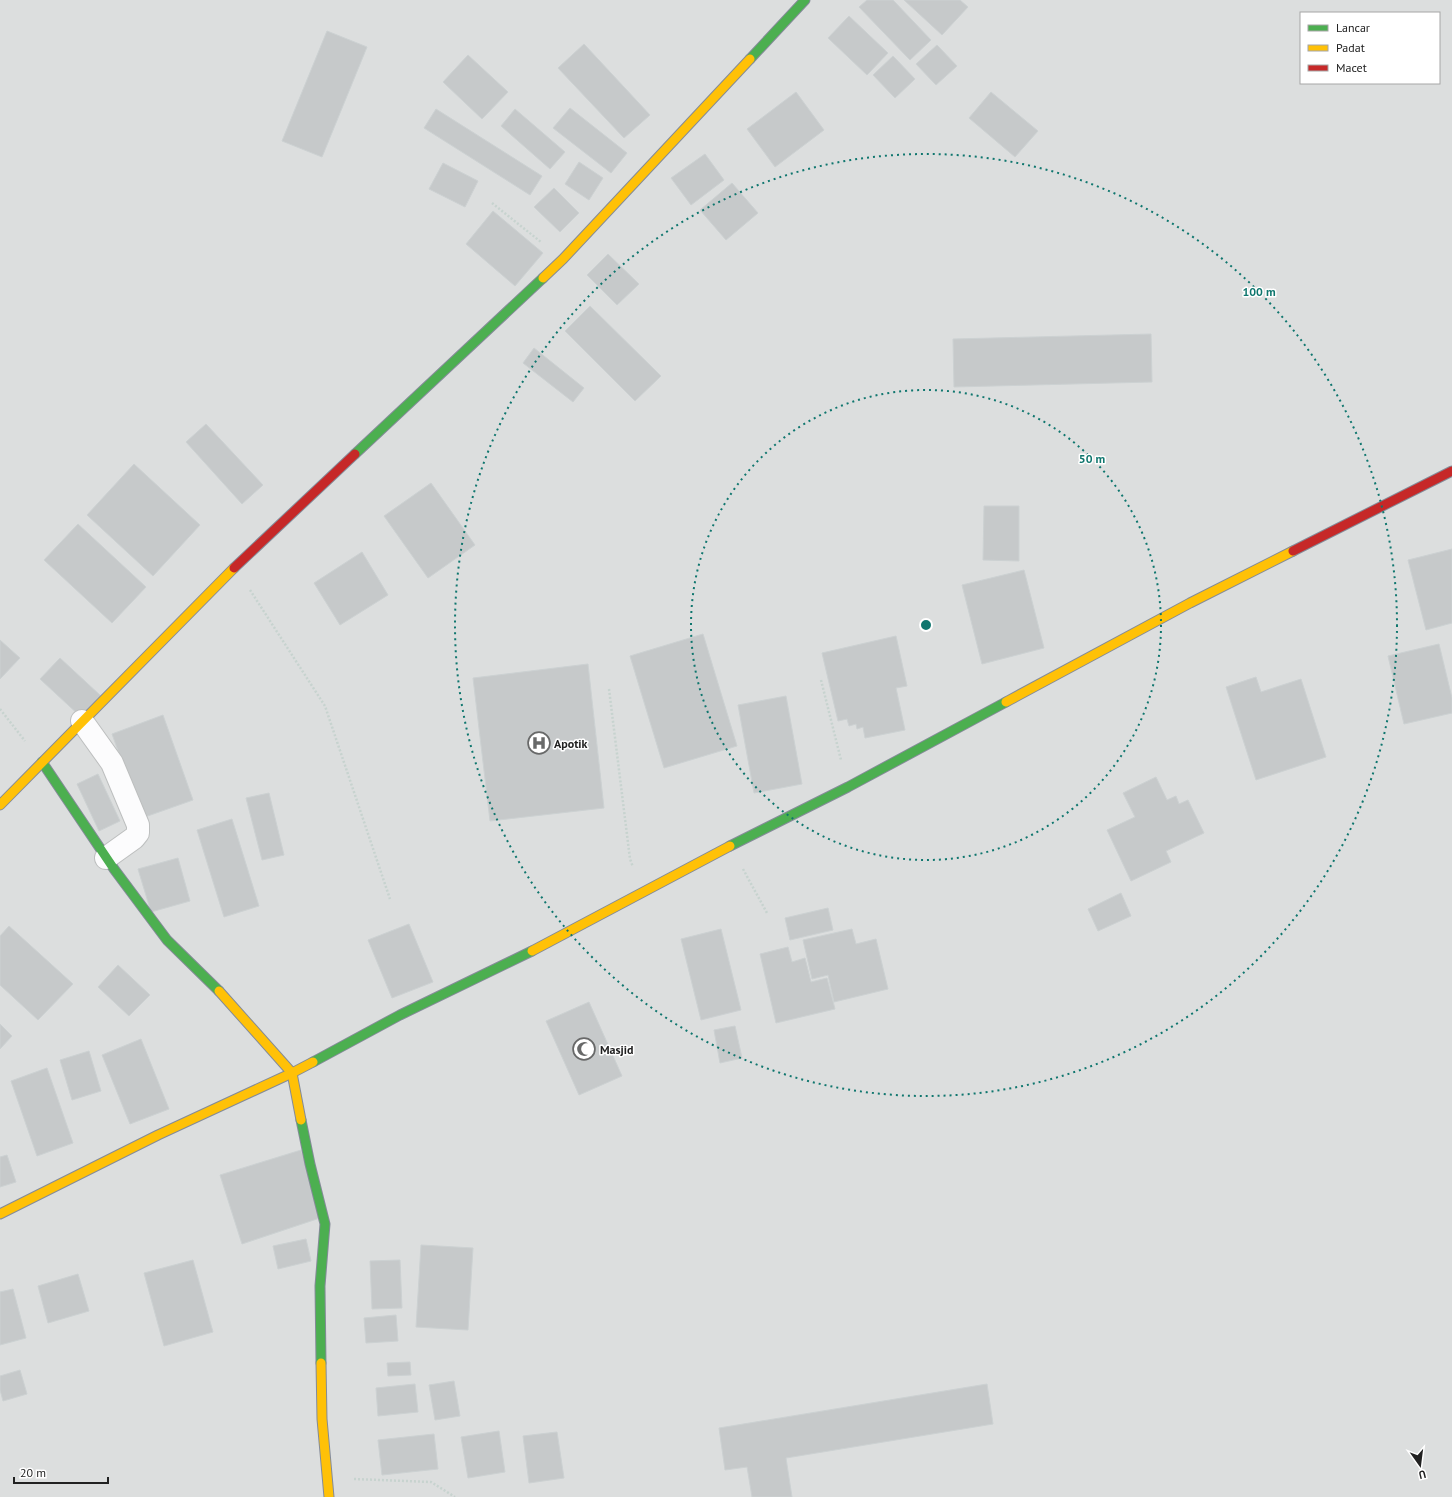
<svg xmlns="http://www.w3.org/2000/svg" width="1452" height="1497" font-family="'PT Sans',sans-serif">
	<rect width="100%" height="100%" fill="#ebeeef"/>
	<path fill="#dcdede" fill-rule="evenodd" d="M 0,0 L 1452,0 L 1452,1497 L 0,1497 ZM 1301,13 L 1439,13 L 1439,83 L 1301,83 Z"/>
	<g fill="#c6c9ca" stroke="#ccd1d2">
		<path d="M 867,0 L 893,0 L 931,40 L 910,60 L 859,7 Z"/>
		<path d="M 904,0 L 960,0 L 968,7 L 942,35 Z"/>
		<path d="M 849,16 L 888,53 L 867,75 L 828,38 Z"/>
		<path d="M 327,31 L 367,47 L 322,157 L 282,141 Z"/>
		<path d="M 584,44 L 650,115 L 624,138 L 558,68 Z"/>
		<path d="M 937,45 L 957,66 L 936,85 L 916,64 Z"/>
		<path d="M 468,55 L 508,92 L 482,119 L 443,82 Z"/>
		<path d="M 893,56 L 915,79 L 895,98 L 873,75 Z"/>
		<path d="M 796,92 L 824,130 L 775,167 L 747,129 Z"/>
		<path d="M 991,92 L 1038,131 L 1015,157 L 969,118 Z"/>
		<path d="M 570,108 L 627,153 L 611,173 L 553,128 Z"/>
		<path d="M 436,109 L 542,176 L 530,195 L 424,128 Z"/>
		<path d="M 515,109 L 565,152 L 550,169 L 501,126 Z"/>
		<path d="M 705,154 L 724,180 L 691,205 L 671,178 Z"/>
		<path d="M 579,162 L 603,178 L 589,200 L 565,184 Z"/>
		<path d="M 443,163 L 478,181 L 465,207 L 429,189 Z"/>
		<path d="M 732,183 L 758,213 L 726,240 L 700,210 Z"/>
		<path d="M 554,188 L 579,213 L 560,232 L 534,207 Z"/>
		<path d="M 493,211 L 543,253 L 515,286 L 466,244 Z"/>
		<path d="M 608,254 L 639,284 L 617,305 L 587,275 Z"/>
		<path d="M 590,306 L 661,376 L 635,401 L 565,331 Z"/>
		<path d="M 1151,334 L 1152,382 L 954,387 L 953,339 Z"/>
		<path d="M 534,348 L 584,388 L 573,402 L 523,363 Z"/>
		<path d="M 206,424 L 263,485 L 242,504 L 186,442 Z"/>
		<path d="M 134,464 L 200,525 L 153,576 L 87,515 Z"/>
		<path d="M 431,483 L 475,545 L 428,578 L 384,516 Z"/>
		<path d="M 984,506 L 1019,506 L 1019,561 L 983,560 Z"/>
		<path d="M 78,524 L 146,587 L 112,623 L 44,560 Z"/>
		<path d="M 1452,549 L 1452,623 L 1426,630 L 1408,560 Z"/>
		<path d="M 362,552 L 388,595 L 340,625 L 314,583 Z"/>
		<path d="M 1024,570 L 1044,648 L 982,664 L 962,585 Z"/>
		<path d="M 703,634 L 737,746 L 664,768 L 630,656 Z"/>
		<path d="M 896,636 L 907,686 L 896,688 L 905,730 L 865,738 L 863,727 L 857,729 L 856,724 L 849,726 L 847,719 L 838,721 L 822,653 Z"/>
		<path d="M 0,640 L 20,658 L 0,679 Z"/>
		<path d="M 1439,644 L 1452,698 L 1452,713 L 1404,724 L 1388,656 Z"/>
		<path d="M 60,658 L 101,696 L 81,717 L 40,679 Z"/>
		<path d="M 588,664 L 604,808 L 490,821 L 473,678 Z"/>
		<path d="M 1256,677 L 1261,692 L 1301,679 L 1326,757 L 1256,780 L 1226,687 Z"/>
		<path d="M 786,696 L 802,784 L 754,793 L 738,705 Z"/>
		<path d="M 163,715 L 193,800 L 142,818 L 112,734 Z"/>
		<path d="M 98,774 L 120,821 L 99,831 L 77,784 Z"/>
		<path d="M 1156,777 L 1167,800 L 1176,796 L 1179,804 L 1188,800 L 1204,833 L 1166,851 L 1171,862 L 1131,881 L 1107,830 L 1135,817 L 1123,793 Z"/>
		<path d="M 269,793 L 284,855 L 262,860 L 246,798 Z"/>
		<path d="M 232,819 L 259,906 L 224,917 L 197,830 Z"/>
		<path d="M 178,858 L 190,901 L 151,912 L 138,869 Z"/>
		<path d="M 1121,893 L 1131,916 L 1098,931 L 1088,909 Z"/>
		<path d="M 828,908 L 833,930 L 790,940 L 785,918 Z"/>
		<path d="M 409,924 L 433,982 L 392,998 L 368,940 Z"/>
		<path d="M 9,926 L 73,984 L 38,1020 L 0,985 L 0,936 Z"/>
		<path d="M 721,929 L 741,1010 L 701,1020 L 681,939 Z"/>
		<path d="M 852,929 L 856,944 L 876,939 L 888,989 L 834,1002 L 828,975 L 812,979 L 803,940 Z"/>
		<path d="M 788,947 L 792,962 L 805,958 L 811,982 L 827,978 L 835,1009 L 776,1023 L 760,954 Z"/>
		<path d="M 118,965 L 150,995 L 129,1016 L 98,987 Z"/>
		<path d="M 589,1002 L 622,1076 L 579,1095 L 546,1021 Z"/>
		<path d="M 0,1024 L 12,1036 L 0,1049 Z"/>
		<path d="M 735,1026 L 742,1058 L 720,1063 L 714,1030 Z"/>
		<path d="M 141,1039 L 169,1109 L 130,1124 L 102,1055 Z"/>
		<path d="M 89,1051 L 101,1091 L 72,1100 L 60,1060 Z"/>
		<path d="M 47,1068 L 73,1143 L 37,1156 L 11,1081 Z"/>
		<path d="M 301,1150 L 323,1217 L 242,1244 L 220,1175 Z"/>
		<path d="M 7,1155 L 16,1182 L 0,1187 L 0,1157 Z"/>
		<path d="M 306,1239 L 311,1261 L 278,1269 L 273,1246 Z"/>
		<path d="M 421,1245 L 473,1248 L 468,1330 L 416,1327 Z"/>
		<path d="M 193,1260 L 213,1332 L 164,1346 L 144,1273 Z"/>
		<path d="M 400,1260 L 402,1308 L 372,1309 L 370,1261 Z"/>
		<path d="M 78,1274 L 89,1311 L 48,1323 L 38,1286 Z"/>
		<path d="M 13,1289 L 26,1338 L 0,1345 L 0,1292 Z"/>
		<path d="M 396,1315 L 398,1341 L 366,1343 L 364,1318 Z"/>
		<path d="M 410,1362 L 411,1375 L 388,1376 L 387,1363 Z"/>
		<path d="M 20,1370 L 27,1394 L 3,1401 L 0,1390 L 0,1376 Z"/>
		<path d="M 454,1381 L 460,1416 L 435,1420 L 429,1385 Z"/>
		<path d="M 415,1384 L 418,1412 L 378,1416 L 376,1388 Z"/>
		<path d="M 987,1384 L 993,1424 L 786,1458 L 792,1497 L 752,1497 L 747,1467 L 725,1470 L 719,1428 Z"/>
		<path d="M 499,1431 L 505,1472 L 468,1478 L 461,1437 Z"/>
		<path d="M 557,1432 L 564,1478 L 529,1483 L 523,1436 Z"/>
		<path d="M 434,1434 L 438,1469 L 382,1475 L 378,1440 Z"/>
	</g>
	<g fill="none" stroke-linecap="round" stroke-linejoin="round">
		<g stroke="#bdbfbf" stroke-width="24">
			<path id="street" d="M 82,721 L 112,763 L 138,825 L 138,833 L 134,838 L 106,858"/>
		</g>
		<g stroke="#848b98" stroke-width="11">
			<g id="fast">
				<path d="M 750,59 L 805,0"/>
				<path d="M 355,454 L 543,278"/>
				<path d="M 42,762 L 114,869 L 167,940 L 219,991"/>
				<path d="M 730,846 L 848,787 L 1006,702"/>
				<path d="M 313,1062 L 400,1015 L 532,951"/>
				<path d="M 301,1120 L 310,1164 L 325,1224 L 320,1286 L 321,1363"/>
			</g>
		</g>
		<g stroke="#848b98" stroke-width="11">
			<g id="slow">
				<path d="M 543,278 L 563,259 L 750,59"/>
				<path d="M 1006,702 L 1190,603 L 1293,551"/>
				<path d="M 0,805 L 234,568"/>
				<path d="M 532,951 L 730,846"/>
				<path d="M 219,991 L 292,1073 L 301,1120"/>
				<path d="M 0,1214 L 158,1135 L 292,1073 L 313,1062"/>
				<path d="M 321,1363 L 322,1419 L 329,1497"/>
			</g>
		</g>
		<g stroke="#848b98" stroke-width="11">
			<g id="jam">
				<path d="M 1293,551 L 1452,471"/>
				<path d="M 234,568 L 355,454"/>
			</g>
		</g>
		<g stroke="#c7d3cf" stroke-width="2.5" stroke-dasharray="2 2" stroke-linecap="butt">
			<path d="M 492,203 L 541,242"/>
			<path d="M 250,590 L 325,706 L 390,899"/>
			<path d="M 821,680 L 841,760"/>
			<path d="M 609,689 L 630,859 L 633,867"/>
			<path d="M 0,709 L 25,741"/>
			<path d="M 743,869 L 767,913"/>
			<path d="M 354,1479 L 431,1482 L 455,1497"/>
		</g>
		<use href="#street" stroke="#fcfcfd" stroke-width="22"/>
		<use href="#fast" stroke="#4caf50" stroke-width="9"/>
		<use href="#slow" stroke="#ffc107" stroke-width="9"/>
		<use href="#jam" stroke="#c62828" stroke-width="9"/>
	</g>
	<g fill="none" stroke="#0f766e" stroke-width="2" stroke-dasharray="2 4">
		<circle cx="926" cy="625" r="235"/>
		<circle cx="926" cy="625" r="471"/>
	</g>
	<defs>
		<g id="hospital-ring" transform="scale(1.15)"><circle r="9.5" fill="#fff" stroke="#686969" stroke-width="1.5"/><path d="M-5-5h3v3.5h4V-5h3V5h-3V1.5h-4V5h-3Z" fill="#686969"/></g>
		<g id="mosque-ring" transform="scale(1.15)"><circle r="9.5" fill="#fff" stroke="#686969" stroke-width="1.5"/><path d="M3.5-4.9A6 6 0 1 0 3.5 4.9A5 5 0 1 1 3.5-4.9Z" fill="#686969"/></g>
	</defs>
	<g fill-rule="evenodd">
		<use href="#hospital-ring" x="539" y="743"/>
		<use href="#mosque-ring" x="584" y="1049"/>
	</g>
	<g text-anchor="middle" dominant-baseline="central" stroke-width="3" stroke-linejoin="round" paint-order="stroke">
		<g font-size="12" font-weight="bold" fill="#212121" stroke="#fff" text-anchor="start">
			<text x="554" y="743">Apotik</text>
			<text x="600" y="1049">Masjid</text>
		</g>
	</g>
	<circle cx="926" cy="625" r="6" fill="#0f766e" stroke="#fff" stroke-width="2"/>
	<g font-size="12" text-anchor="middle" font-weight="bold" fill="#0f766e" stroke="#fff" stroke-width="3" stroke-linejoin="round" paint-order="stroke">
		<text x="1259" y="296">100 m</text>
		<text x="1092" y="463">50 m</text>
	</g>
	<rect x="1300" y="12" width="140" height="72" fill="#ffffff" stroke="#a6a6a6"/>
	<rect x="1308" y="25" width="20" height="6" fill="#4caf50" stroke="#a6a6a6"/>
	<text x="1336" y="32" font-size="12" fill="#212121">Lancar</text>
	<rect x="1308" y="45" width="20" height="6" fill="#ffc107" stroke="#a6a6a6"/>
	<text x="1336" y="52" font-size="12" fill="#212121">Padat</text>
	<rect x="1308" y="65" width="20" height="6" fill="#c62828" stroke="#a6a6a6"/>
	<text x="1336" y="72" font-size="12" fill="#212121">Macet</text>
	<g transform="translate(1420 1465) rotate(166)" stroke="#ffffff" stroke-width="3" paint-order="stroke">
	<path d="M0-3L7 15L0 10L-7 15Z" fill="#212121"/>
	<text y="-6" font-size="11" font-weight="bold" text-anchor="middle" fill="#212121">U</text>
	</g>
	<path d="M14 1477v6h94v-6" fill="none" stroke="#212121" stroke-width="2"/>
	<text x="20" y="1477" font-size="12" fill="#212121" stroke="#ffffff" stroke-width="3" paint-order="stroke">20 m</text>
</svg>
